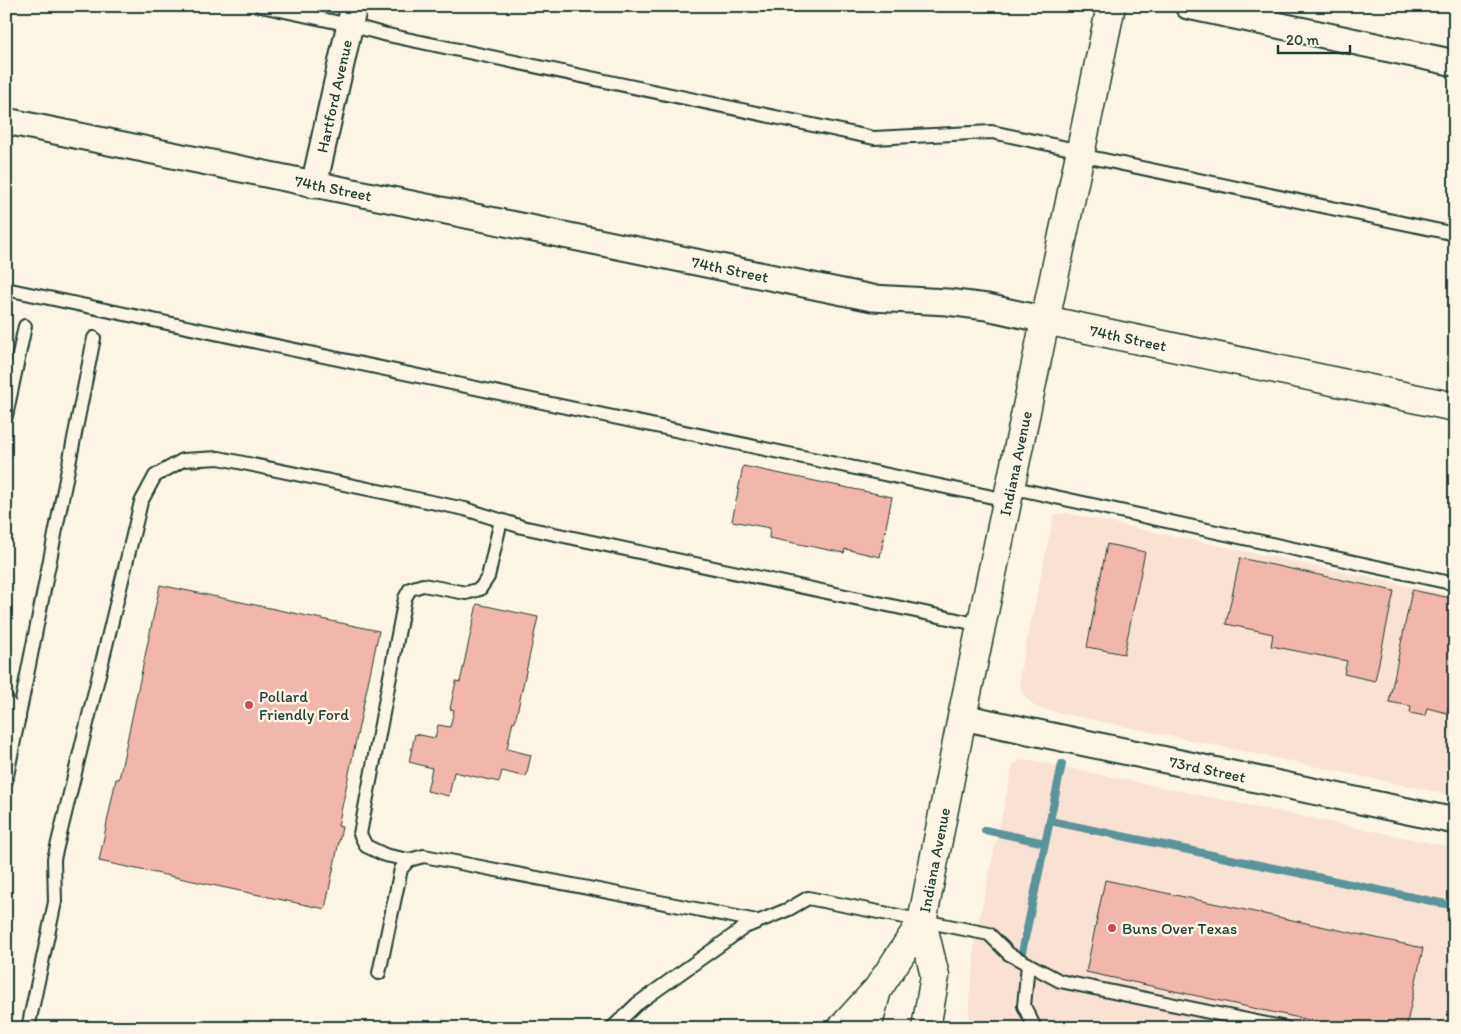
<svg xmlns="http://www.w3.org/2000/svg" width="1461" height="1034" font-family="Itim,sans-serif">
	<rect width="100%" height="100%" fill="#fcf5e5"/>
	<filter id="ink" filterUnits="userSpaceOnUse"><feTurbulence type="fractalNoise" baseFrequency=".02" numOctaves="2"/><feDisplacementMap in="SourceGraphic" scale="10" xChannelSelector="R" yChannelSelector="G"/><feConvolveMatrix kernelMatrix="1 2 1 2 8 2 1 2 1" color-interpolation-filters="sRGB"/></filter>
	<g filter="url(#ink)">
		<g fill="#f9e2d4">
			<path d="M 1066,513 L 1455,596 L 1455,796 L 1041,709 L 1034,706 L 1022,693 L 1020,685 L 1020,672 L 1054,515 Z"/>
			<path d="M 1023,760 L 1031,760 L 1455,848 L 1455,1028 L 969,1028 L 969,997 L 974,963 L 974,943 L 1013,764 Z"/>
		</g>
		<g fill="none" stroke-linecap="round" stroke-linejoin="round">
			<g stroke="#5a949b" stroke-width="8">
				<path d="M 1050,821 L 1455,906"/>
				<path d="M 985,830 L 1045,843"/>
				<path d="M 1021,957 L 1062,764"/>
			</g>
		</g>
		<g fill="#f1b6ac" stroke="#1f3d34">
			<path d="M 743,466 L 892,497 L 880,557 L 845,549 L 844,553 L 769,538 L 770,528 L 732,521 Z"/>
			<path d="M 1107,544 L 1145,552 L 1124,654 L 1087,647 Z"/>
			<path d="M 1240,558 L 1394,591 L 1375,681 L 1344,674 L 1347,661 L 1271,646 L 1273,634 L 1226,624 Z"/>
			<path d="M 160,585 L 379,631 L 338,826 L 342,827 L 325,909 L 99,861 L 116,779 L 119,779 Z"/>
			<path d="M 1412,590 L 1455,599 L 1455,677 L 1447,713 L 1427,708 L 1425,716 L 1410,713 L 1411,706 L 1389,702 Z"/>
			<path d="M 477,604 L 538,617 L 515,722 L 513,721 L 507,749 L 531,755 L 526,777 L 502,771 L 499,782 L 454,772 L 449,796 L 427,791 L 432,768 L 409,762 L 415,734 L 435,738 L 438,725 L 450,727 L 454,710 L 450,709 L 456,681 L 460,682 Z"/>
			<path d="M 1105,880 L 1423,948 L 1406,1028 L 1346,1028 L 1086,972 Z"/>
		</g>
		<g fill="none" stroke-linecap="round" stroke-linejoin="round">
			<g stroke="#1f3d34" stroke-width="16">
				<g id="service">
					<path d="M 261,6 L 350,25 L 383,34 L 874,138 L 992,132 L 1081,151"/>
					<path d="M 1080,155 L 1455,234"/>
					<path d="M 6,289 L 1007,500"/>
					<path d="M 6,416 L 25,326"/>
					<path d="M 1010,487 L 1455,584"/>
					<path d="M 6,699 L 19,718 L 6,733"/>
					<path d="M 6,781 L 94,338"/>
					<path d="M 409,860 L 385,855 L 366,846 L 360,834 L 405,598 L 410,589 L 423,585 L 466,593 L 480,589 L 488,577 L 501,520"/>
					<path d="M 1028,964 L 1024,1006 L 1035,1028"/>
					<path d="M 379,973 L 401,869 L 409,860 L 424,856 L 757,921"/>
					<path d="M 28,1028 L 55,902 L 54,859 L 141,502 L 155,476 L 183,460 L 219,458 L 465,509 L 522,527 L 981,625"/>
					<path d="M 612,1028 L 637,1004 L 745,927 L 789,909 L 808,898 L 989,934 L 1009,954 L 1060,981 L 1286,1028"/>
				</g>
			</g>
			<g stroke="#1f3d34" stroke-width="29">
				<g id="minor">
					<path d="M 1188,6 L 1455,63"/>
					<path id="s1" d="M 6,121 L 872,298 L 947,302 L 987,307 L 1045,320"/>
					<path id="s2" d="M 314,185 L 354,6"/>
					<path id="s3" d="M 962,717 L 1455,821"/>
				</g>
			</g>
			<g stroke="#1f3d34" stroke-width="31">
				<g id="tertiary">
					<path id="s4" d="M 1045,320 L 1455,407"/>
				</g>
			</g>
			<g stroke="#1f3d34" stroke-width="31">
				<g id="secondary">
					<path d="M 922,922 L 935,976 L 926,1028"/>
					<path d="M 842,1028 L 874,993"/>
					<path id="s5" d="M 867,1028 L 877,990 L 922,922 L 962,717 L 1111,6"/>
				</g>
			</g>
			<use href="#service" stroke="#fcf5e5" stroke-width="12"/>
			<use href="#minor" stroke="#fcf5e5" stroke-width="25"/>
			<use href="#tertiary" stroke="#fcf5e5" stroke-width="28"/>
			<use href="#secondary" stroke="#fcf5e5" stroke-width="28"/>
		</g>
	</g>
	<g fill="#d1495b" stroke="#fcf5e5" stroke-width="2">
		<circle cx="249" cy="705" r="5"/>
		<circle cx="1112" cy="928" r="5"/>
	</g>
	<g text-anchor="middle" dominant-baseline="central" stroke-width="5" stroke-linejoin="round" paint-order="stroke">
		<g font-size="16" fill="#1f3d34" stroke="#fcf5e5">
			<text stroke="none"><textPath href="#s2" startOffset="91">Hartford Avenue</textPath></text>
			<text stroke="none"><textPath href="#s1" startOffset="334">74th Street</textPath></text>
			<text stroke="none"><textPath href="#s1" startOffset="739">74th Street</textPath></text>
			<text stroke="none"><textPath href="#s4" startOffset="85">74th Street</textPath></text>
			<text stroke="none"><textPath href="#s5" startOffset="589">Indiana Avenue</textPath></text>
			<text stroke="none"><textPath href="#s3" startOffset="251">73rd Street</textPath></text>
			<text stroke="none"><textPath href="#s5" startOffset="184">Indiana Avenue</textPath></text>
		</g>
		<g font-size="16" fill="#1f3d34" stroke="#fcf5e5" text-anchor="start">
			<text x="259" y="696">Pollard<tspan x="259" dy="18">Friendly Ford</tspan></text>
			<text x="1122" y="928">Buns Over Texas</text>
		</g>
	</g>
	<rect width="1461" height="1034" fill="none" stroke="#fcf5e5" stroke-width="25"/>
	<rect x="12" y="12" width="1436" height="1009" fill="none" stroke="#1f3d34" stroke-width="2" filter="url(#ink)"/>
	<path d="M1278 45v8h72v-8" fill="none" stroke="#1f3d34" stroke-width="2.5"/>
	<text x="1286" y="45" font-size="15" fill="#1f3d34" stroke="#fcf5e5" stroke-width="4" paint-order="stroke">20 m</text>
</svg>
